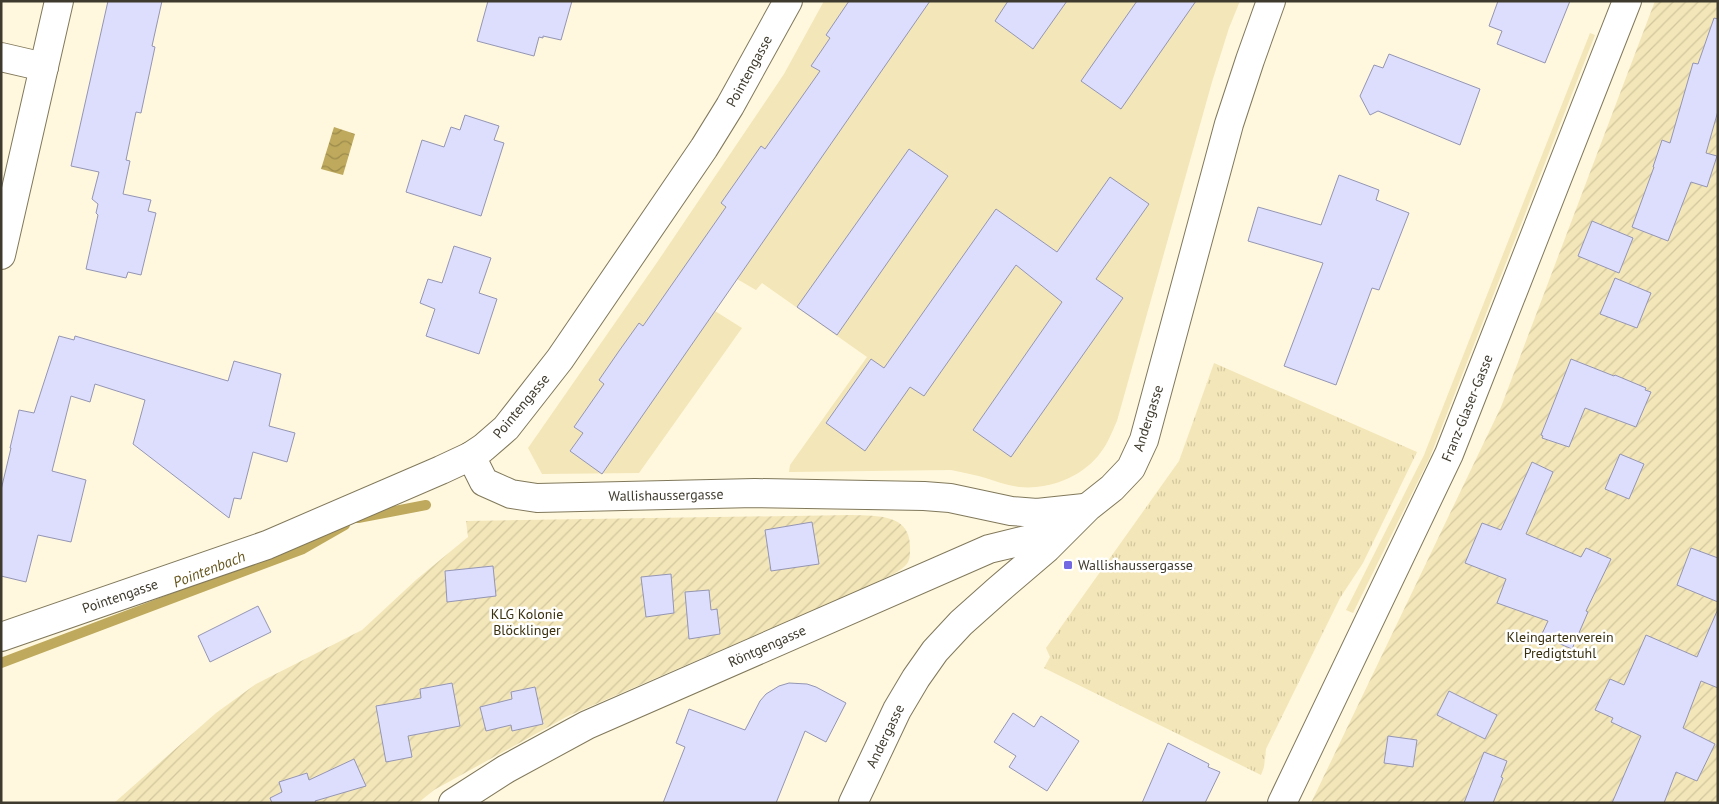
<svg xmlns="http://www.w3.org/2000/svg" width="1719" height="804" font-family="'PT Sans',sans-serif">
	<defs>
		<pattern id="park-tufts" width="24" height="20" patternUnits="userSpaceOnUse" patternTransform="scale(1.25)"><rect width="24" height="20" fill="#f3e6b8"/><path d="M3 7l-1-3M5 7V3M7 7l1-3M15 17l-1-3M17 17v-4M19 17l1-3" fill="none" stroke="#d1c69e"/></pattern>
		<pattern id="garden-furrows" width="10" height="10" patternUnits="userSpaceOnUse" patternTransform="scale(1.25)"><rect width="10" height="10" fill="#f3e6b8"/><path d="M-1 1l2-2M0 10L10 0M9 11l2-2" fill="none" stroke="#d1c69e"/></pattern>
		<pattern id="water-waves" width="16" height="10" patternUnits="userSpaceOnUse" patternTransform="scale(1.25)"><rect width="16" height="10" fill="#bea95c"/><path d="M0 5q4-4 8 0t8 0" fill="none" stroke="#9c8b4c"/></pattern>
	</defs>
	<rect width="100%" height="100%" fill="#fff8de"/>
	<g fill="#f3e6b8">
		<path d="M 824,1 L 1240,1 L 1229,28 L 1212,82 L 1117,421 C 1112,432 1108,443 1101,452 C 1083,477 1049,490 1019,487 C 1003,485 989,478 974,475 C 967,473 959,472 951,470 L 789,472 L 790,465 L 867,357 L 762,283 L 756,290 L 737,279 L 715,311 L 742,328 L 639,473 L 542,474 L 528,448 L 658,261 L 784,74 Z"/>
		<path d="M 1590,33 L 1595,35 L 1430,457 L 1353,613 L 1346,610 L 1424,455 Z"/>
	</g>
	<path fill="url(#park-tufts)" d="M 1214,363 L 1417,452 L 1363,563 L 1340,598 L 1266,749 L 1264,767 L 1261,775 L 1044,668 L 1050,657 L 1046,648 L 1179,461 Z"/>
	<g fill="url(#garden-furrows)">
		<path d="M 1655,1 L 1718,1 L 1718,803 L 1311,803 L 1501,407 Z"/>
		<path d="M 852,515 C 878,516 911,514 910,548 C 910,555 910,562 905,566 C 897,574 883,578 874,584 L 568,716 L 434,790 L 418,803 L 114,803 L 216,713 L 256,684 L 362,630 L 417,579 L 468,537 L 466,521 Z"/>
	</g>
	<path fill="url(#water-waves)" d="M 334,127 L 355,134 L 343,175 L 321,169 Z"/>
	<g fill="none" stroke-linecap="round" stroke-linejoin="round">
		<g stroke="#bea95c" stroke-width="10">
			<path d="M 358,518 L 426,505"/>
			<path d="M 1,663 L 303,549 L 345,525"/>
		</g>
	</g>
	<g fill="#dddefe" stroke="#9495b3">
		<path d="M 108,1 L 162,1 L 152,46 L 155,47 L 141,113 L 136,112 L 126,160 L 130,161 L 123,194 L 151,200 L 148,211 L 156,213 L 141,275 L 128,272 L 126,278 L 86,269 L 98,215 L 96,213 L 98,204 L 92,199 L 99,172 L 71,166 Z"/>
		<path d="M 488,1 L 572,1 L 561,40 L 543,36 L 543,38 L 539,37 L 534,56 L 477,41 Z"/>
		<path d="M 849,1 L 930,1 L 602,474 L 570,451 L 583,433 L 574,427 L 604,384 L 599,380 L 619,351 L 639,323 L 643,326 L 726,207 L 721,203 L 761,146 L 765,149 L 820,71 L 811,66 L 830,38 L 826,35 Z"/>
		<path d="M 1008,1 L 1067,1 L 1033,49 L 995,21 Z"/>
		<path d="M 1137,1 L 1196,1 L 1121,109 L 1081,81 Z"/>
		<path d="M 1498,1 L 1570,1 L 1545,63 L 1497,44 L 1502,31 L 1489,26 Z"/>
		<path d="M 1714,18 L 1718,19 L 1718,111 L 1706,153 L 1717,156 L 1707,187 L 1691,182 L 1668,241 L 1632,227 L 1654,167 L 1653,167 L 1662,140 L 1670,143 L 1693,63 L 1698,64 Z"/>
		<path d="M 1389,54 L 1480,89 L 1460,145 L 1378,111 L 1370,115 L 1360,96 L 1374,65 L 1383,68 Z"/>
		<path d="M 465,115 L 499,126 L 494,140 L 504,143 L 481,216 L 406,192 L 422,140 L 444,147 L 451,127 L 460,130 Z"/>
		<path d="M 909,149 L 948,176 L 837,335 L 797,307 Z"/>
		<path d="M 1339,175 L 1379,190 L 1376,200 L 1409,213 L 1379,290 L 1372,288 L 1336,385 L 1284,366 L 1323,263 L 1248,241 L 1258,207 L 1321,225 Z"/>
		<path d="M 1110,177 L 1149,204 L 1096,279 L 1123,298 L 1011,457 L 973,430 L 1062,302 L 1016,265 L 924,396 L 910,387 L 865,451 L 826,423 L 871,359 L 884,368 L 996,209 L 1057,252 Z"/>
		<path d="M 1592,221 L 1633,238 L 1619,273 L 1578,256 Z"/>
		<path d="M 454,246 L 491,258 L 479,293 L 497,299 L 479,354 L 426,336 L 435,309 L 420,303 L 428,279 L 442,283 Z"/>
		<path d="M 1615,278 L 1651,293 L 1637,328 L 1600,314 Z"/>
		<path d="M 59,336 L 74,340 L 75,336 L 228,381 L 234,361 L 281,374 L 269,426 L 295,433 L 287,462 L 253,452 L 241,499 L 234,498 L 229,518 L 133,444 L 145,400 L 95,384 L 90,402 L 71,396 L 52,471 L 86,480 L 71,542 L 38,535 L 26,582 L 1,576 L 1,490 L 11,448 L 10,448 L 19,410 L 34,413 Z"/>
		<path d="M 1571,359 L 1614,376 L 1615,375 L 1646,388 L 1645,390 L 1651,392 L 1636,427 L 1585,408 L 1569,447 L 1542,438 L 1543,436 L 1541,435 Z"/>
		<path d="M 1620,454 L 1644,464 L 1629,499 L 1605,489 Z"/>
		<path d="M 1532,462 L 1553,472 L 1526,534 L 1581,557 L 1586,548 L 1611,559 L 1586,611 L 1588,612 L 1572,649 L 1541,636 L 1548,621 L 1497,603 L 1506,579 L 1465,563 L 1482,523 L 1501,530 Z"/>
		<path d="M 812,522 L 819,564 L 771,571 L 765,530 Z"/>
		<path d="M 1691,548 L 1718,558 L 1718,602 L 1677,585 Z"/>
		<path d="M 493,566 L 496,596 L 447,602 L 445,571 Z"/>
		<path d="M 671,574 L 674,613 L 646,617 L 641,577 Z"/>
		<path d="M 709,590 L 711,610 L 717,609 L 720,634 L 689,639 L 685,592 Z"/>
		<path d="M 258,606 L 271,632 L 210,662 L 198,636 Z"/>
		<path d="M 1718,609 L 1718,688 L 1701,681 L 1683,728 L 1715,744 L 1697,781 L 1676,772 L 1664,803 L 1612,803 L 1641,736 L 1611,722 L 1613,718 L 1595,710 L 1610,679 L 1624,685 L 1646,635 L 1697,657 Z"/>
		<path d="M 452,683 L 460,726 L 408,736 L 412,757 L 386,762 L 376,706 L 421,698 L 420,689 Z"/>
		<path d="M 789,683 L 807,684 L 816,687 L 846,703 L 826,742 L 805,731 L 776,803 L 663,803 L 685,747 L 676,743 L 689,709 L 745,730 L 760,701 L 766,694 L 779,686 Z"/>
		<path d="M 535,687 L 543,724 L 512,731 L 511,725 L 486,731 L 480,707 L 512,699 L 511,692 Z"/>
		<path d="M 1449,691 L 1497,715 L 1485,739 L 1437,715 Z"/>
		<path d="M 1013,713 L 1034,727 L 1041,716 L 1079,741 L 1047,791 L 1009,767 L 1016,756 L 994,742 Z"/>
		<path d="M 1388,736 L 1417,740 L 1413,767 L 1384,763 Z"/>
		<path d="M 1168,743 L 1209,764 L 1208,767 L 1220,772 L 1205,803 L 1142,803 Z"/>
		<path d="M 1484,752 L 1507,761 L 1501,777 L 1503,778 L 1493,803 L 1464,803 Z"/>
		<path d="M 354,759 L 366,786 L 315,801 L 316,803 L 272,803 L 270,798 L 282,792 L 279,782 L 307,773 L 309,780 Z"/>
	</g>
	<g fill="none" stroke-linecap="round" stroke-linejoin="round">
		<g stroke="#81785b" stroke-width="30">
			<g id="minor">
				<path d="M 1,57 L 44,67"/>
				<path d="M 1,255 L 59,1"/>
				<path d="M 471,456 L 484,482 L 511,494 L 537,498 L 755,493 L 924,496 L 950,498 L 1011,511 L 1037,513 L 1084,508"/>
				<path d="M 1,637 L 267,545 L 441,470 L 471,456 L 483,448 L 506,428 L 560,359 L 704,148 L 730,106 L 788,1"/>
				<path d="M 453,803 L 506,769 L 587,725 L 989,549 L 1047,535 L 1062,525"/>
				<path d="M 853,803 L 897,710 L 916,678 L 935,651 L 961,623 L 998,590 L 1047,548 L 1088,507 L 1112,488 L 1131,468 L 1144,440 L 1229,124 L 1250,60 L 1271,1"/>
				<path d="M 1282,803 L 1449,454 L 1627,1"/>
			</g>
		</g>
		<use href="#minor" stroke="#fff" stroke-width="28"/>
	</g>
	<rect fill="#7367e2" stroke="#fff" stroke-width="2" x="1063" y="560" width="10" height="10" rx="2.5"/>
	<g text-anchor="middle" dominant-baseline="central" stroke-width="5" stroke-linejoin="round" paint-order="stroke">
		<g font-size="14" fill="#3e3a2d" stroke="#fff">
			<text transform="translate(749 71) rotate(-61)">Pointengasse</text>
			<text transform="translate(521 406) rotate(-50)">Pointengasse</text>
			<text transform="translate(1467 408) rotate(-68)">Franz-Glaser-Gasse</text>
			<text transform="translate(1148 418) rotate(-72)">Andergasse</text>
			<text transform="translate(666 495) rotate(-1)">Wallishaussergasse</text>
			<text transform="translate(120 596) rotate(-19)">Pointengasse</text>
			<text transform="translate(767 646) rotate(-24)">Röntgengasse</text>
			<text transform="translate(885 736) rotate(-64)">Andergasse</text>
		</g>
		<g font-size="14" fill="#3e3a2d" stroke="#fff" text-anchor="start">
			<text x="1078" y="565">Wallishaussergasse</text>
		</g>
		<g font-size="14" fill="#39300d" stroke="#fff">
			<text x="527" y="614">KLG Kolonie<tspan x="527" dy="16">Blöcklinger</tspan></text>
			<text x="1560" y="637">Kleingartenverein<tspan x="1560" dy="16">Predigtstuhl</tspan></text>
		</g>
		<g font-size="15" font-style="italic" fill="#66561d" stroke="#fff">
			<text transform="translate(209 569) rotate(-21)">Pointenbach</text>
		</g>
	</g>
	<rect width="1719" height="804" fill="none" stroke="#3e3a2d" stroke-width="5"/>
</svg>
